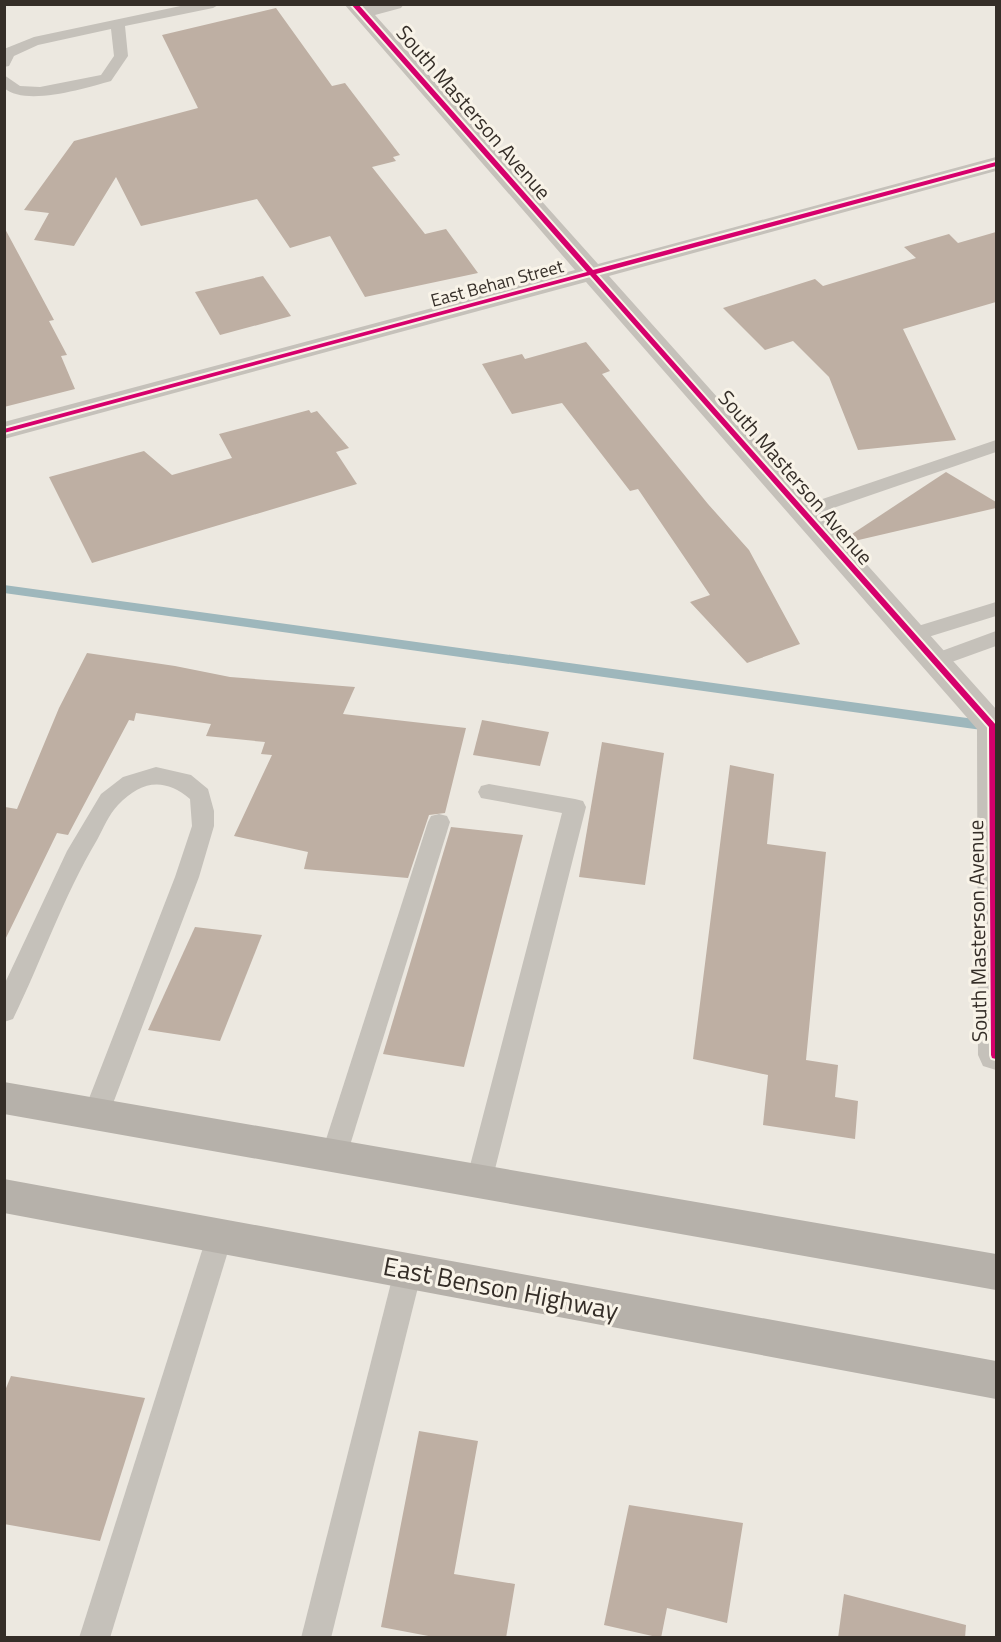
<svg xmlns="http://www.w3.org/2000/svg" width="1001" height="1642" font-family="'Titillium Web',sans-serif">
	<rect width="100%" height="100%" fill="#ece8e0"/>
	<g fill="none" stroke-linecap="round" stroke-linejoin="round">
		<path fill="#9eb7bc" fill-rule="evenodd" d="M 4,585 L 996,722 L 996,732 L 4,593 Z"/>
	</g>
	<g fill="#beafa3">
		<path d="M 276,8 L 332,86 L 345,83 L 400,155 L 393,157 L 396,161 L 372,167 L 425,234 L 446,229 L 478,273 L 365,297 L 330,236 L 290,248 L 257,199 L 141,226 L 116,177 L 74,246 L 34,240 L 49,213 L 24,210 L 74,141 L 198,108 L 162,35 Z"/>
		<path d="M 4,227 L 54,320 L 49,321 L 67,355 L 61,356 L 75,389 L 4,407 Z"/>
		<path d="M 996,232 L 996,302 L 903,329 L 956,440 L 858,450 L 829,377 L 793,341 L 765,350 L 723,308 L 815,279 L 823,286 L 916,258 L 904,247 L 949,234 L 958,243 Z"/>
		<path d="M 263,276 L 291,316 L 220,335 L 195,292 Z"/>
		<path d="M 586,342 L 610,371 L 602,374 L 708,504 L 749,550 L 800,644 L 747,663 L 690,602 L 710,595 L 638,489 L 630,491 L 562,403 L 512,414 L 482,364 L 522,354 L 525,359 Z"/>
		<path d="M 309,410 L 311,413 L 317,411 L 349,448 L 336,452 L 357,484 L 92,563 L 49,477 L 144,451 L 172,475 L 232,458 L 219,434 Z"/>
		<path d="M 946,472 L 996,502 L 996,508 L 850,542 L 846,538 Z"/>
		<path d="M 87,653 L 175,666 L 230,677 L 355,687 L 343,714 L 466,728 L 445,813 L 429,815 L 408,878 L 304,869 L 308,852 L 234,836 L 272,755 L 261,754 L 265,742 L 206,736 L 211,724 L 136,713 L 134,721 L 129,720 L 68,835 L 57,833 L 4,942 L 5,807 L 17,809 L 59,708 Z"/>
		<path d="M 482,720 L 549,732 L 540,766 L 473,755 Z"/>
		<path d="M 602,742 L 664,753 L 645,885 L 579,877 Z"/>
		<path d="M 730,765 L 774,774 L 767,844 L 826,852 L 806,1060 L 838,1065 L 835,1097 L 858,1101 L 855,1139 L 763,1125 L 768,1075 L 693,1059 Z"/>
		<path d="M 451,827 L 523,835 L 464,1067 L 383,1054 Z"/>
		<path d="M 195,927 L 262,935 L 220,1041 L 148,1030 Z"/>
		<path d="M 11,1376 L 145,1398 L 100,1541 L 4,1524 L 4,1393 Z"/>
		<path d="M 419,1431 L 478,1441 L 454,1574 L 515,1584 L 506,1638 L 439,1638 L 381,1627 Z"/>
		<path d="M 629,1505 L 743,1523 L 727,1623 L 667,1608 L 661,1638 L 604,1625 Z"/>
		<path d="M 844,1594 L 966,1625 L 965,1638 L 838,1638 Z"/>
	</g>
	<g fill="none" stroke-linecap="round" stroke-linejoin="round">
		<g fill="#c5c1ba" fill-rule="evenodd">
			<path d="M 190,4 L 220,4 L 213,8 L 125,26 L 128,56 L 111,81 C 85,88 26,107 4,88 L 4,75 L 20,86 L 40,87 L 101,75 L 114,56 L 111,29 L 38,45 L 14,56 L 9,66 L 4,67 L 4,49 L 34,37 Z"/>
			<path d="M 996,440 L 996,452 L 810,516 L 796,516 L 793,512 L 796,508 Z"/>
			<path d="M 996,602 L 996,616 L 912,642 L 905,640 L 902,635 L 905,630 Z"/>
			<path d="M 996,631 L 996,646 L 935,668 L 928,666 L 925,661 L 928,656 Z"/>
			<path d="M 156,767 L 191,775 L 208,789 L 214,811 L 214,826 L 199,877 L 109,1114 L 105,1122 L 96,1125 L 87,1122 L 83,1114 L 175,877 L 192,826 L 190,799 C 164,777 141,781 118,805 C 109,814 103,829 97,840 C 63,897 42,960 13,1019 L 4,1022 L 4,985 L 67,851 L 101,794 L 123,777 Z"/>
			<path d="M 489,784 L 575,799 L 583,801 L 586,807 L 492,1181 L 488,1189 L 479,1192 L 470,1189 L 466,1181 L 562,813 L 481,798 L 478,792 L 481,786 Z"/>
			<path d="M 439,814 L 447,816 L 450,822 L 347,1155 L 343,1163 L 334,1166 L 325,1163 L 321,1155 L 428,822 L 431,816 Z"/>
			<path d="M 220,1223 L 229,1227 L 233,1235 L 110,1638 L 79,1638 L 207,1235 L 211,1227 Z"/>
			<path d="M 408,1259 L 418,1262 L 422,1271 L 331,1638 L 301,1638 L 394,1271 L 398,1262 Z"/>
		</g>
		<path fill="#c5c1ba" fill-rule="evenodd" d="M 344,4 L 404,4 L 401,8 L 375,15 L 598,264 L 996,157 L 996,171 L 609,276 L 996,709 L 996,1070 L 983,1066 L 978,1055 L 977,729 L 586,282 L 4,439 L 4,422 L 575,270 Z"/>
		<g fill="#b6b1aa" fill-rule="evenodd">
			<path d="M 4,1082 L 996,1254 L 996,1290 L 4,1114 Z"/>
			<path d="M 4,1179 L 996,1361 L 996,1399 L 4,1213 Z"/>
		</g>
		<g stroke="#f8f3e8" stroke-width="4">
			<path id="cycleway" d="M 351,4 L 358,4 L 593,270 L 996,162 L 996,166 L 596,274 L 996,725 L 996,1059 L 992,1058 L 991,1055 L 989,727 L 590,275 L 4,433 L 4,429 L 587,272 Z"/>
		</g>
		<use href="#cycleway" fill="#d6006c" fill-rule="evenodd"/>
	</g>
	<g text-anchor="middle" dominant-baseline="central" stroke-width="6" stroke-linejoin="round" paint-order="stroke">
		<g font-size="18" fill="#352e28" stroke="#f8f3e8">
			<text transform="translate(497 283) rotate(-15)">East Behan Street</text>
		</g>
		<g font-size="21" fill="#352e28" stroke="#f8f3e8">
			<text transform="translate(474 112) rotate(49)">South Masterson Avenue</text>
			<text transform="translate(796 477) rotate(49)">South Masterson Avenue</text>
			<text transform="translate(977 931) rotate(-91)">South Masterson Avenue</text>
		</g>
		<g font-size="26" fill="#352e28" stroke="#f8f3e8">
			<text transform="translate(501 1288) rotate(11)">East Benson Highway</text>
		</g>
	</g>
	<rect width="1001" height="1642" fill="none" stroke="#352e28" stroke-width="12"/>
</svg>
